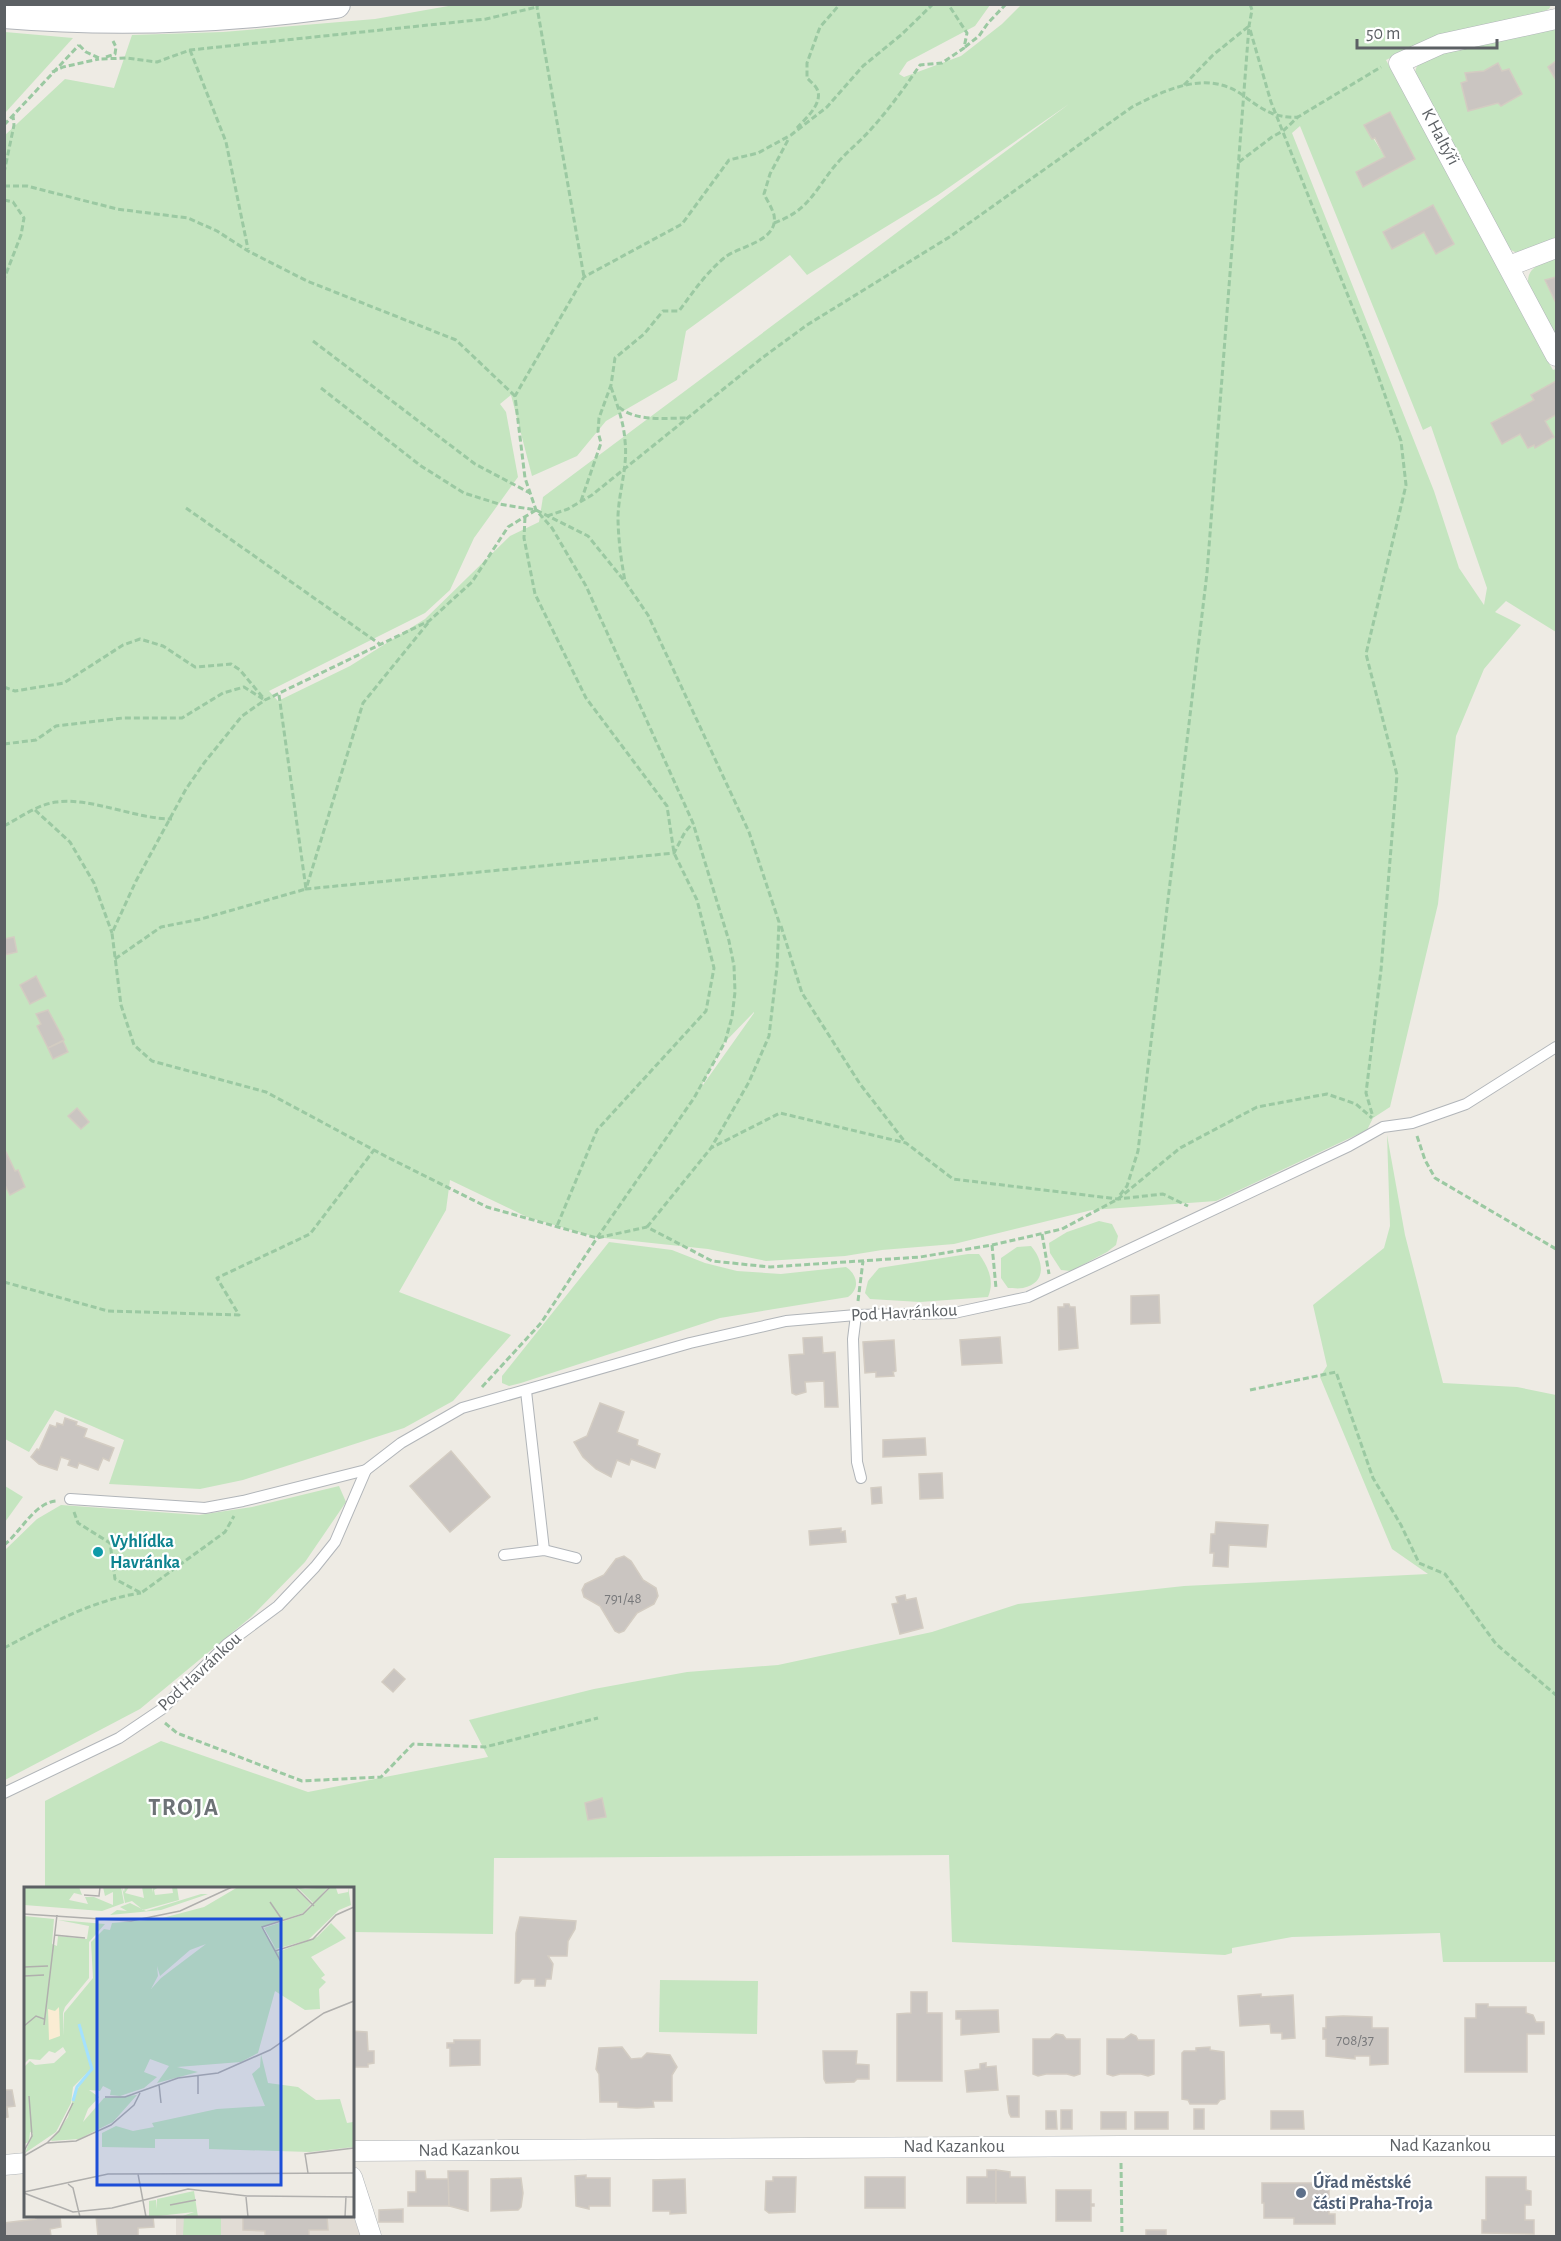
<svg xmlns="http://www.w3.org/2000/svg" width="1561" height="2241" font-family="'Alegreya Sans',sans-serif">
	<rect width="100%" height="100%" fill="#eeebe4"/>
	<path fill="#e1dcd5" d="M 353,2214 L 360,2236 L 176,2236 L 176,2216 Z"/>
	<g fill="#c5e5c0" fill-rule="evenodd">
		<path d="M 454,5 L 990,5 L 975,26 L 907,62 L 899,74 L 904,77 L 961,56 L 1002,24 L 1021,5 L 1551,5 L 1549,9 L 1540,13 L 1447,33 L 1429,39 L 1386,60 L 1542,351 L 1553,370 L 1556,369 L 1556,632 L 1506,601 L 1495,612 L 1521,625 L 1484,669 L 1456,736 L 1438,904 L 1390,1107 L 1373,1118 L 1367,1130 L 1216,1201 L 1092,1210 L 954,1244 L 882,1250 L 845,1256 L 766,1261 L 708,1249 L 595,1237 L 527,1217 L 450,1180 L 446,1210 L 399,1292 L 511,1335 L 453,1401 L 404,1428 L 243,1480 L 200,1489 L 109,1484 L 124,1440 L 55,1410 L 29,1452 L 5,1439 L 4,136 L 65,79 L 114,88 L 132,35 L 223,32 L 375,19 ZM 1069,104 L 543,497 L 539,522 L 510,536 L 425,619 L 350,666 L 278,701 L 269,691 L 425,613 L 450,590 L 474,538 L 518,477 L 506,412 L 500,404 L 511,395 L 532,476 L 577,456 L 606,421 L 677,380 L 686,331 L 790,255 L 807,275 L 938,195 ZM 1390,112 L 1415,159 L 1363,187 L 1356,172 L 1385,157 L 1365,125 ZM 1300,126 L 1423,430 L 1431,426 L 1487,588 L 1484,605 L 1459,568 L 1434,491 L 1292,133 ZM 1433,205 L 1454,244 L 1436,254 L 1424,232 L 1392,249 L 1383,232 ZM 754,1012 L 754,1013 L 698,1092 L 725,1042 Z"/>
		<path d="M 1556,27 L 1556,61 L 1548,67 L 1556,80 L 1556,239 L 1517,253 L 1507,248 L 1415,75 C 1415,71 1416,66 1420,63 C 1439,47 1529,33 1556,27 ZM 1498,63 L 1502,71 L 1509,70 L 1522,94 L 1501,106 L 1498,103 L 1468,110 L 1461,83 L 1467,81 L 1465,73 L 1484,71 Z"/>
		<path d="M 5,32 L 73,38 L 5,113 L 4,32 Z"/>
		<path d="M 1556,257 L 1556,277 L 1545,281 L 1556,303 L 1556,338 L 1529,288 C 1524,267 1541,264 1556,257 Z"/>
		<path d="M 1387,1135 L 1405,1235 L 1443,1383 L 1517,1387 L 1556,1395 L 1556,1962 L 1443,1962 L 1440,1933 L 1292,1937 L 1232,1948 L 1232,1953 L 1225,1955 L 952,1942 L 949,1855 L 494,1858 L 493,1934 L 353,1932 L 352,1888 L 45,1888 L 45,1801 L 161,1741 L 308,1792 L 488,1757 L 469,1720 L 594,1689 L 687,1672 L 778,1665 L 932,1632 L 1018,1604 L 1184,1586 L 1428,1574 L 1392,1549 L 1320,1377 L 1327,1366 L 1313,1305 L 1384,1248 L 1390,1226 Z"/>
		<path d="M 1099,1221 L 1112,1224 L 1118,1236 L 1116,1245 L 1107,1252 L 1071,1271 L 1061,1270 L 1050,1253 L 1049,1243 L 1067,1232 Z"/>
		<path d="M 609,1242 L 672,1250 L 705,1263 L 737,1271 L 781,1274 L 846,1267 C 858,1275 860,1289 848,1297 L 720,1318 L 521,1383 L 509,1386 L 502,1383 L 502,1376 Z"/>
		<path d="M 1031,1246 C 1044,1261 1047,1283 1023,1288 C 1018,1289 1012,1288 1008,1288 L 1001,1278 L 1001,1258 L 1017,1247 Z"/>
		<path d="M 968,1254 L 979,1254 C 988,1267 995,1281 988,1297 L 920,1302 L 870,1299 L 865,1293 L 868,1281 L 879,1268 Z"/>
		<path d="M 5,1486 L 23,1497 L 5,1522 Z"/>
		<path d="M 339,1486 L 346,1502 L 305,1562 L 251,1617 L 140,1709 L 5,1780 L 5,1550 L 37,1519 L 61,1505 L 199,1515 L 252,1507 Z"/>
		<path d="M 660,1980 L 758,1981 L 757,2034 L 659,2032 Z"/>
		<path d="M 184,2216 L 221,2216 L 221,2236 L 183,2236 Z"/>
	</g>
	<g fill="#cac5c1" stroke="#d3ccc2" stroke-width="1.5">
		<path d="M 1556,61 L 1556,80 L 1548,67 Z"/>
		<path d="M 1498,63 L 1502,71 L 1509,69 L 1522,94 L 1501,106 L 1498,103 L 1468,111 L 1461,83 L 1467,81 L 1465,73 L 1484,71 Z"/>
		<path d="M 1390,112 L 1415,159 L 1363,187 L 1356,172 L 1385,157 L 1375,138 L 1372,139 L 1364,125 Z"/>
		<path d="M 1433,205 L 1454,244 L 1436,254 L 1424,232 L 1392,249 L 1383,232 Z"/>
		<path d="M 1556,277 L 1556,303 L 1545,280 Z"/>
		<path d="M 1556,381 L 1556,417 L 1555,415 L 1545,421 L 1554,437 L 1535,448 L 1534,445 L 1528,448 L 1520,434 L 1502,444 L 1491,423 L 1534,400 L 1531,395 Z"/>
		<path d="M 14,937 L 17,952 L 4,955 L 4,939 Z"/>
		<path d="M 36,976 L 46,996 L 30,1004 L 20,985 Z"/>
		<path d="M 48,1010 L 64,1040 L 48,1048 L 37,1026 L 41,1024 L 36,1014 Z"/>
		<path d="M 63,1041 L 68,1052 L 53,1059 L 48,1048 Z"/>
		<path d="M 77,1108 L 89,1122 L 81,1129 L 68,1116 Z"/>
		<path d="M 4,1152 L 6,1152 L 15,1171 L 18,1170 L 25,1187 L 10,1195 L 4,1183 Z"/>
		<path d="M 1159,1295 L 1160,1323 L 1131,1324 L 1131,1296 Z"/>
		<path d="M 1064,1304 L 1069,1304 L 1070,1307 L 1075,1307 L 1078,1348 L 1059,1350 L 1058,1307 L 1064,1307 Z"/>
		<path d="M 822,1337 L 823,1353 L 835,1352 L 838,1407 L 825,1407 L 824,1381 L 805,1382 L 806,1392 L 796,1395 L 792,1393 L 789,1355 L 804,1354 L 803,1338 Z"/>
		<path d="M 1000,1337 L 1002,1363 L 962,1365 L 960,1340 Z"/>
		<path d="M 894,1340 L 896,1371 L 893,1372 L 894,1376 L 876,1377 L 876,1372 L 865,1373 L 863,1342 Z"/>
		<path d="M 600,1403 L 624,1412 L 617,1432 L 638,1440 L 637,1445 L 660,1454 L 655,1468 L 631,1459 L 629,1465 L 617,1460 L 611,1477 L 596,1469 L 583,1457 L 574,1442 L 587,1436 Z"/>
		<path d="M 65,1418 L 77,1422 L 76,1425 L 87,1429 L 84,1437 L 114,1448 L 109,1461 L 103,1458 L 98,1470 L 79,1463 L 77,1468 L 68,1465 L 70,1460 L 61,1457 L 57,1470 L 39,1464 L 31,1457 L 37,1449 L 39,1450 L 50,1425 L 56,1427 L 57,1423 L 63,1425 Z"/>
		<path d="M 925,1438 L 926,1455 L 883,1457 L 883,1440 Z"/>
		<path d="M 451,1451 L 490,1497 L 450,1532 L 410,1486 Z"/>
		<path d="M 942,1473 L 943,1498 L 920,1499 L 919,1474 Z"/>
		<path d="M 881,1487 L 882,1503 L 872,1504 L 871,1488 Z"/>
		<path d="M 1216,1522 L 1268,1525 L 1266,1547 L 1229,1545 L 1228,1567 L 1213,1566 L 1214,1553 L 1210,1553 L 1211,1534 L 1215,1534 Z"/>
		<path d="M 841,1528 L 841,1532 L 845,1531 L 846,1542 L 810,1545 L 809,1531 Z"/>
		<path d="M 624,1556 L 631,1561 L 643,1580 L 656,1588 L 658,1596 L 654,1604 L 637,1613 L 624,1631 L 619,1633 L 615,1631 L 600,1606 L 584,1597 L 582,1590 L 585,1584 L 604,1575 L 616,1559 Z"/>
		<path d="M 905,1595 L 906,1600 L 916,1598 L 923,1628 L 900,1634 L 892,1604 L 898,1603 L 896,1597 Z"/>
		<path d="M 394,1669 L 405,1679 L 393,1692 L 382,1682 Z"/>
		<path d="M 602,1798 L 606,1817 L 588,1820 L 585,1803 Z"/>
		<path d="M 520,1917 L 576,1921 L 575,1929 L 568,1941 L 567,1956 L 548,1956 L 553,1964 L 551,1979 L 546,1979 L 545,1986 L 535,1986 L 535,1979 L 522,1979 L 519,1983 L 515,1983 L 516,1933 Z"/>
		<path d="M 911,1992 L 927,1992 L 927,2013 L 942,2013 L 942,2081 L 897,2081 L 897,2014 L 911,2013 Z"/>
		<path d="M 1261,1994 L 1261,1997 L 1293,1995 L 1295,2038 L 1282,2039 L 1282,2033 L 1271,2033 L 1270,2024 L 1240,2026 L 1238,1996 Z"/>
		<path d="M 1476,2004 L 1488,2004 L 1488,2007 L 1526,2007 L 1526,2013 L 1533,2015 L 1536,2022 L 1544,2022 L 1544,2034 L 1527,2034 L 1527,2072 L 1465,2072 L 1465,2018 L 1476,2018 Z"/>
		<path d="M 998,2010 L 999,2032 L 961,2035 L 961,2019 L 956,2019 L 956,2011 Z"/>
		<path d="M 1343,2016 L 1372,2017 L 1372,2028 L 1388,2028 L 1388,2064 L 1370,2065 L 1370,2056 L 1355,2056 L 1355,2059 L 1326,2056 L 1326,2039 L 1323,2039 L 1323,2028 L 1326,2028 L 1326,2017 Z"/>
		<path d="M 352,2031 L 367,2032 L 368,2051 L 374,2051 L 374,2063 L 368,2064 L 368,2067 L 352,2067 Z"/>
		<path d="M 1056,2034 L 1063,2035 L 1066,2039 L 1080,2039 L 1080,2074 L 1074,2076 L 1067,2074 L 1046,2074 L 1038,2076 L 1033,2074 L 1033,2039 L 1050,2039 Z"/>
		<path d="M 1131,2034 L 1136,2036 L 1138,2040 L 1154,2040 L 1154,2074 L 1148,2076 L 1141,2074 L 1120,2074 L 1113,2076 L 1107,2074 L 1107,2039 L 1124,2039 Z"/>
		<path d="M 454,2040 L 480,2040 L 480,2065 L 450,2066 L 450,2048 L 447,2048 L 447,2043 L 454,2043 Z"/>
		<path d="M 622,2047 L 631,2059 L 642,2058 L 647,2053 L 670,2055 L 677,2067 L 672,2075 L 672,2101 L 653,2101 L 654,2107 L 637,2108 L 618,2107 L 618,2102 L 600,2102 L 599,2074 L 596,2069 L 599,2048 Z"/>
		<path d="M 1210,2047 L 1210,2050 L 1224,2052 L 1225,2099 L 1220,2100 L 1217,2104 L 1190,2104 L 1188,2100 L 1182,2099 L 1182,2053 L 1184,2051 L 1196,2051 L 1196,2048 Z"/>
		<path d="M 823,2051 L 857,2051 L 856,2064 L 869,2065 L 869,2079 L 857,2079 L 854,2082 L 826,2083 L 824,2079 Z"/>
		<path d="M 986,2063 L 986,2067 L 996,2066 L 998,2090 L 967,2092 L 965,2071 L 980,2069 L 980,2064 Z"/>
		<path d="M 4,2090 L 12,2090 L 15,2106 L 7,2107 L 8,2117 L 4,2118 Z"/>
		<path d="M 1007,2096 L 1019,2096 L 1019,2117 L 1011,2117 L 1009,2113 Z"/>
		<rect x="1194" y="2109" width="10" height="20"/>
		<rect x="1061" y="2110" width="11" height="19"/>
		<path d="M 1046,2111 L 1056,2111 L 1057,2129 L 1046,2129 Z"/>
		<path d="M 1271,2111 L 1303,2111 L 1304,2129 L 1271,2129 Z"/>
		<rect x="1101" y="2112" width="25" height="17"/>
		<rect x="1135" y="2112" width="33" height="17"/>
		<path d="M 987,2170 L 996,2170 L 996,2203 L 967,2203 L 967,2177 L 987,2177 Z"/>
		<path d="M 996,2170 L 1010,2172 L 1010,2177 L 1025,2177 L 1026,2203 L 996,2203 Z"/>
		<path d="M 416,2171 L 425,2171 L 426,2179 L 449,2179 L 449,2206 L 408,2206 L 408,2192 L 416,2192 Z"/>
		<path d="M 448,2171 L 468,2171 L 468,2211 L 449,2206 Z"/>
		<path d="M 586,2175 L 586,2178 L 610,2178 L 610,2206 L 589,2206 L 589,2209 L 576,2206 L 575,2176 Z"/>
		<path d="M 773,2177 L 796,2177 L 795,2212 L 769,2213 L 765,2210 L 766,2181 L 773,2181 Z"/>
		<rect x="865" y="2177" width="40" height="31"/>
		<path d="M 1486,2177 L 1526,2177 L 1526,2190 L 1531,2191 L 1531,2205 L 1525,2205 L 1525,2220 L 1534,2220 L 1534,2234 L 1482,2233 L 1482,2220 L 1486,2220 Z"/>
		<path d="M 521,2178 L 523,2193 L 521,2207 L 518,2210 L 491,2211 L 491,2179 Z"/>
		<path d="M 685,2179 L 686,2213 L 670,2214 L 670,2211 L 653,2211 L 653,2180 Z"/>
		<path d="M 1262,2183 L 1329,2183 L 1329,2214 L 1335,2214 L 1335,2224 L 1294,2224 L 1294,2218 L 1264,2218 L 1264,2203 L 1262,2203 Z"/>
		<path d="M 1056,2190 L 1091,2190 L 1091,2204 L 1094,2204 L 1094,2206 L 1091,2206 L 1091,2221 L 1056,2221 Z"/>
		<path d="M 403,2209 L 403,2222 L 379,2222 L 379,2210 Z"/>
		<path d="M 35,2216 L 60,2216 L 61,2227 L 50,2229 L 51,2236 L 4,2236 L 4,2223 L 36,2219 Z"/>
		<path d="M 96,2216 L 153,2216 L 154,2227 L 138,2228 L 138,2236 L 98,2236 Z"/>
		<path d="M 243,2216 L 327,2216 L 328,2230 L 309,2230 L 309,2236 L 265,2236 L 265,2231 L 243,2230 Z"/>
		<rect x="1146" y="2230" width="20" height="6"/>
	</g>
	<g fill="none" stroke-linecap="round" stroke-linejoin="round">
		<g stroke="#b1b5b9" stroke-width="12">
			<g id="service">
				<path d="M 856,1315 L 853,1339 L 857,1462 L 861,1478"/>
				<path d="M 526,1391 L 544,1550"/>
				<path d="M 70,1499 L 205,1508 L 243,1501 L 366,1470 L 401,1443 L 462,1408 L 690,1343 L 786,1321 L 856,1315 L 954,1313 L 1028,1297 L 1349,1146 L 1383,1127 L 1412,1123 L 1466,1104 L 1556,1047"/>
				<path d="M 504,1555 L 544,1550 L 576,1558"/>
				<path d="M 4,1793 L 119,1738 L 162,1709 L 227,1644 L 278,1606 L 315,1567 L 335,1542 L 366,1470"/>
			</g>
		</g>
		<g stroke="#b1b5b9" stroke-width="21">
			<g id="minor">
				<path d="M 1556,19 L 1441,44 L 1399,63 L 1556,356"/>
				<path d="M 1509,266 L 1556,248"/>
				<path d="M 352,2151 L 1121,2146 L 1556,2146"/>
				<path d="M 4,2165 L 26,2163"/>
				<path d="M 352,2177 L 371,2236"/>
			</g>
		</g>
		<g stroke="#b0b4b9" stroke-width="30">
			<path id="secondary" d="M 4,14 C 115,23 226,19 336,4"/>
		</g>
		<g stroke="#9bc9a2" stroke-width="3" stroke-dasharray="6 3" stroke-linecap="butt">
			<path d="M 538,4 L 537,7 L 584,277"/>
			<path d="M 1250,4 L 1252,10 L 1249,26 L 1271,102 L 1366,341 L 1401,441 L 1406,485 L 1366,654 L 1397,775 L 1381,970 L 1366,1093 L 1373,1117"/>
			<path d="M 79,45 L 86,52 L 101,59 L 126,58 L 157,62 L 190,50 L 486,19 L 537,7"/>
			<path d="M 965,47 L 979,36 L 988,23 L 1006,4"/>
			<path d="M 190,50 L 226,142 L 248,249"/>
			<path d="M 106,57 L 115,54 L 116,47 L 113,41"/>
			<path d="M 52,72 L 63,67 L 99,59"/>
			<path d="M 1184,85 L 1213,55 L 1249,26"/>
			<path d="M 4,125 L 79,45"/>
			<path d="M 797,128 C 805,119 824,103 817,89 C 815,85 810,81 807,78 L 807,63 L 820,27 L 840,4"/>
			<path d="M 1239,162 L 1272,137 L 1283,131 L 1298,117 L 1381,67"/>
			<path d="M 4,173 L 14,125 L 13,116"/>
			<path d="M 4,186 L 27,186 L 117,209 L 188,218 L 217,231 L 248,251 L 307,281 L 456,340 L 515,396"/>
			<path d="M 4,200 L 13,202 L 24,218 L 21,235 L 4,279"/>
			<path d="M 774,223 C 807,211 813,194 833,168 C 845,153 860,142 872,128 C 890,108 905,87 920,65 L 942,63 L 964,48 L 967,33 L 948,4"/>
			<path d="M 313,341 L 475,464 L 530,493"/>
			<path d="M 611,387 C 617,404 624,423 625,441 C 628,466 619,490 618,516 C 618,537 621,560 625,581"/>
			<path d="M 321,388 L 421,466 L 464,493 L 499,504 L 536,510 L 588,536 L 626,583 L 648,615 L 749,832 L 779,922 L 777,967 L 769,1036 L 749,1082 L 711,1148"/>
			<path d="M 619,407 C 636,422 665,418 687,418"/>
			<path d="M 581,501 L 601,443 L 598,432 L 599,418 L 611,385 L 615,358 L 644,334 L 663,311 L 679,311 C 693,292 706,273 724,258 C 738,246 779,242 774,215 C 772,208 767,200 764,194 L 770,174 L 789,138"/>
			<path d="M 186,508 L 381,645"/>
			<path d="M 536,510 L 508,527 L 472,582 L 429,621 L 265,700 L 242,716 L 204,763 L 186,789 L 136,881 L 112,933 L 121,1005 L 134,1045 L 152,1061 L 266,1092 L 387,1157 L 487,1207 L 597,1238 L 647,1227 L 712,1261 L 770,1267 L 920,1257 L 992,1245 L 1062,1229 L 1118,1199 L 1180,1148 L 1257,1107 L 1327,1094 L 1356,1104 L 1372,1118"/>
			<path d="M 547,516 L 568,509 L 592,495 L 762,358 L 807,325 L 951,236 L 1132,107 C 1167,89 1208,69 1244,96 C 1261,109 1276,119 1298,117"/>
			<path d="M 525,517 L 524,538 L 535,594 L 586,698 L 667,806 L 674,853 L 697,900 L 714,968 L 706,1011 L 597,1130 L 557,1226"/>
			<path d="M 428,623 L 363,703 L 306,889 L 674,853 L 685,832 L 693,823"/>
			<path d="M 4,687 L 15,691 L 64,683 L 123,645 L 140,639 L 163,646 L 195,667 L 231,664 L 240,670 L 265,700"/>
			<path d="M 4,744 L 36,740 L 56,726 L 123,718 L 182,718 L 223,693 L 244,687 L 263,699"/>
			<path d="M 35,810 L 70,842 L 94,883 L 112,933"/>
			<path d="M 4,826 C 21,817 37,805 56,802 C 91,797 135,819 172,819"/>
			<path d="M 781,926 L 802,993 L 860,1084 L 905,1142"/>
			<path d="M 115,959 L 161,927 L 201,919 L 306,889 L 279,695"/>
			<path d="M 1417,1136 L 1425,1160 L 1435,1178 L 1556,1249"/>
			<path d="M 1120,1195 L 1127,1186 L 1138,1151 L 1207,573 L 1249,26"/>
			<path d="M 647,1227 L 711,1148 L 780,1113 L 906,1143 L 953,1179 L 1118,1199 L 1163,1194 L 1188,1206"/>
			<path d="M 1042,1234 L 1049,1274"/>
			<path d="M 992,1245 L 996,1288"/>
			<path d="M 4,1282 L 108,1311 L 239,1315 L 217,1278 L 310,1234 L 374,1150"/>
			<path d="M 858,1301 L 863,1261"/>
			<path d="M 482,1387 L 541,1323 L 597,1238 L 694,1098 L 725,1042 L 732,1017 L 735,992 L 734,966 L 729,941 L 693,823 L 586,586 L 552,528 L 536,510 L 525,478 L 515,396 L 584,277 L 682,224 L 729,160 L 758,153 L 791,135 L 827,107 L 863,66 L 901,35 L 933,4"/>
			<path d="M 1250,1390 L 1336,1372 L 1373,1478 L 1401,1525 L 1419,1563 L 1445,1574 L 1496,1644 L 1556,1695"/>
			<path d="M 74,1512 L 78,1523 L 110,1543 L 115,1579 L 141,1593 L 225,1532 L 234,1516"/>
			<path d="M 4,1545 C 21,1532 34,1503 56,1501"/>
			<path d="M 4,1648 C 48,1625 92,1600 141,1593"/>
			<path d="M 165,1723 L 177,1733 L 302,1781 L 381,1777 L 413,1744 L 485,1747 L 598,1718"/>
			<path d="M 1121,2163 L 1122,2236"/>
		</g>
		<use href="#service" stroke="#fff" stroke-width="10"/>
		<use href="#minor" stroke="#fff" stroke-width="20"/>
		<use href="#secondary" stroke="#fff" stroke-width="28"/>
	</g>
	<circle fill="#0f9aa8" stroke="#fff" stroke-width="2" cx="98" cy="1552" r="6"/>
	<circle fill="#5c6f8a" stroke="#fff" stroke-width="2" cx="1301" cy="2193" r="6"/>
	<g text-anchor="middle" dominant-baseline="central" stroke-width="4.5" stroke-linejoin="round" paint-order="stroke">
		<g font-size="15" fill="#78797b">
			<text x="623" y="1598">791/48</text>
			<text x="1355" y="2040">708/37</text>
		</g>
		<g font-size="18" fill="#5c6064" stroke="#fff">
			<text transform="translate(1440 137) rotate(62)">K Haltýři</text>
			<text transform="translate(904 1313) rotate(-3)">Pod Havránkou</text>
			<text transform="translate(200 1672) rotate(-43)">Pod Havránkou</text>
			<text x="1440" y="2146">Nad Kazankou</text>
			<text x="954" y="2147">Nad Kazankou</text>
			<text transform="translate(469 2150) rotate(-1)">Nad Kazankou</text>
		</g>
		<g font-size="18" font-weight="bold" fill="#0d838f" stroke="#fff" text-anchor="start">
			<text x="110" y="1542">Vyhlídka<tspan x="110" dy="21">Havránka</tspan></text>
		</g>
		<g font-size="18" font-weight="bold" fill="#4e5e75" stroke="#fff" text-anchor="start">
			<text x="1313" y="2183">Úřad městské<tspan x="1313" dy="21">části Praha-Troja</tspan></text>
		</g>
		<g font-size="24" font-weight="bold" letter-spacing="1.5" fill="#6d7276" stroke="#fff">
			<text x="184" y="1808">TROJA</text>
		</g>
	</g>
	<g transform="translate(24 1887)">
		<rect width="330" height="330" fill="#eeebe4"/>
		<path d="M 0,0 L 55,0 L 58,8 L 50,6 L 45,13 L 64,17 L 61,10 L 70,10 L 89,18 L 89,5 L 81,9 L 79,0 L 97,0 L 100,16 L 78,24 L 0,18 ZM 98,0 L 100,5 L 101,0 L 105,0 L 101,6 L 120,11 L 118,0 L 128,0 L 128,6 L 129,0 L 135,0 L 130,3 L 131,8 L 149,6 L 148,0 L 153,0 L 155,13 L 119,23 L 108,14 L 101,16 ZM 214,0 L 270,0 L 287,17 L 279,26 L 237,40 L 254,65 L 293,50 L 307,36 L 322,51 L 287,70 L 301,88 L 297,91 L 302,95 L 295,102 L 296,122 L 281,123 L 251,104 L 234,166 L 217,175 L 153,180 L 174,185 L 133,196 L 145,179 L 126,172 L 120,185 L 133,190 L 120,201 L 96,209 L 86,208 L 87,203 L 79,199 L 76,204 L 65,203 L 75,210 L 64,222 L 59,235 L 80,211 L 113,208 L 89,235 L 55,252 L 27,254 L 44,230 L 50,208 L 64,185 L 49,200 L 47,216 L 32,245 L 1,266 L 9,246 L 6,245 L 5,255 L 0,257 L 0,180 L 6,174 L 11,178 L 30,176 L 42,165 L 39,160 L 31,166 L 25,164 L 16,173 L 5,172 L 0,177 L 0,29 L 30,32 L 28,57 L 33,59 L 34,49 L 63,52 L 65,39 L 34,33 L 81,37 L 65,55 L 65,91 L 41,120 L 39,126 L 40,149 L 40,126 L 69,91 L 67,55 L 80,42 L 86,43 L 88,36 L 135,32 L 180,20 ZM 182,57 L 137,91 L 127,102 L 134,89 L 133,79 L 136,89 L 166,63 ZM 273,0 L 281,2 L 304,0 L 290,17 ZM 307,0 L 318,0 L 312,1 L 314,7 L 324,5 L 324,0 L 327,18 L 315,23 L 284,53 L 252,62 L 240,41 L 278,28 ZM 177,7 L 184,7 L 137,23 L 86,28 L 93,23 L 103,24 L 96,20 L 106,16 L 122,24 ZM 237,167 L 244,196 L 274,200 L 292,213 L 316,212 L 323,236 L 329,235 L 330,239 L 330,260 L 286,265 L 185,262 L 185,252 L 131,252 L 131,261 L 78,260 L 78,246 L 92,239 L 109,244 L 130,240 L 128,236 L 193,222 L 241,219 L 228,187 L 236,180 ZM 170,304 L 174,330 L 156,330 L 170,325 L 125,330 L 125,314 L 132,313 L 133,322 L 133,312 Z" fill="#c5e5c0" fill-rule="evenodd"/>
		<path d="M 35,120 L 36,149 L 25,153 L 24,122 L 31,124 Z" fill="#faecd3"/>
		<path fill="none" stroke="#a4e1fe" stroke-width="3" d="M 49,214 L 53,200 L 68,182 L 55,137"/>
		<path fill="none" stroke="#b0afad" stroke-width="1.5" d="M 271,0 L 290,19M 60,8 L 75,9 L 76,0M 246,15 L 259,34M 0,27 L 107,34 L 156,24 L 208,0M 30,48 L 61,51M 251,64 L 289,52 L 312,28 L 330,20M 257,75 L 238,40 L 279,27 L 306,0M 0,80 L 24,79M 0,89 L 20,88M 20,138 L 33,28M 0,139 L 12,129 L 20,132M 174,188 L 174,207M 135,197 L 137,216M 81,210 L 101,210 L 154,191 L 194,186 L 246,163 L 300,126 L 330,114M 23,256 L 52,254 L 87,238 L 110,218 L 116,206M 0,264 L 8,249 L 5,209M 0,269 L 23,256 L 35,244 L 49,216M 284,286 L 281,267 L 330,261M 114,287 L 122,330M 44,297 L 49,301 L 56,330M 0,305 L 84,287 L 330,286M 0,306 L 49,325 L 88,321 L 164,302 L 223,309 L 330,310M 222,310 L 224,330M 146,318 L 172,313M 321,330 L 322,309"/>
		<path fill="#1d4ed8" fill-opacity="0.15" stroke="#1d4ed8" stroke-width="3" d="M 73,32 L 257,32 L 257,298 L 73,298 Z"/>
		<rect width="330" height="330" fill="none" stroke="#5c6064" stroke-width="3"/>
	</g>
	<rect width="1561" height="2241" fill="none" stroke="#5c6064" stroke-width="12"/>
	<path d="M1357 39v9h140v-9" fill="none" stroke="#5c6064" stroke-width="3"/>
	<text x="1366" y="39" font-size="18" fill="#5c6064" stroke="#ffffff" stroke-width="4.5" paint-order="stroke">50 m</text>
</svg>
